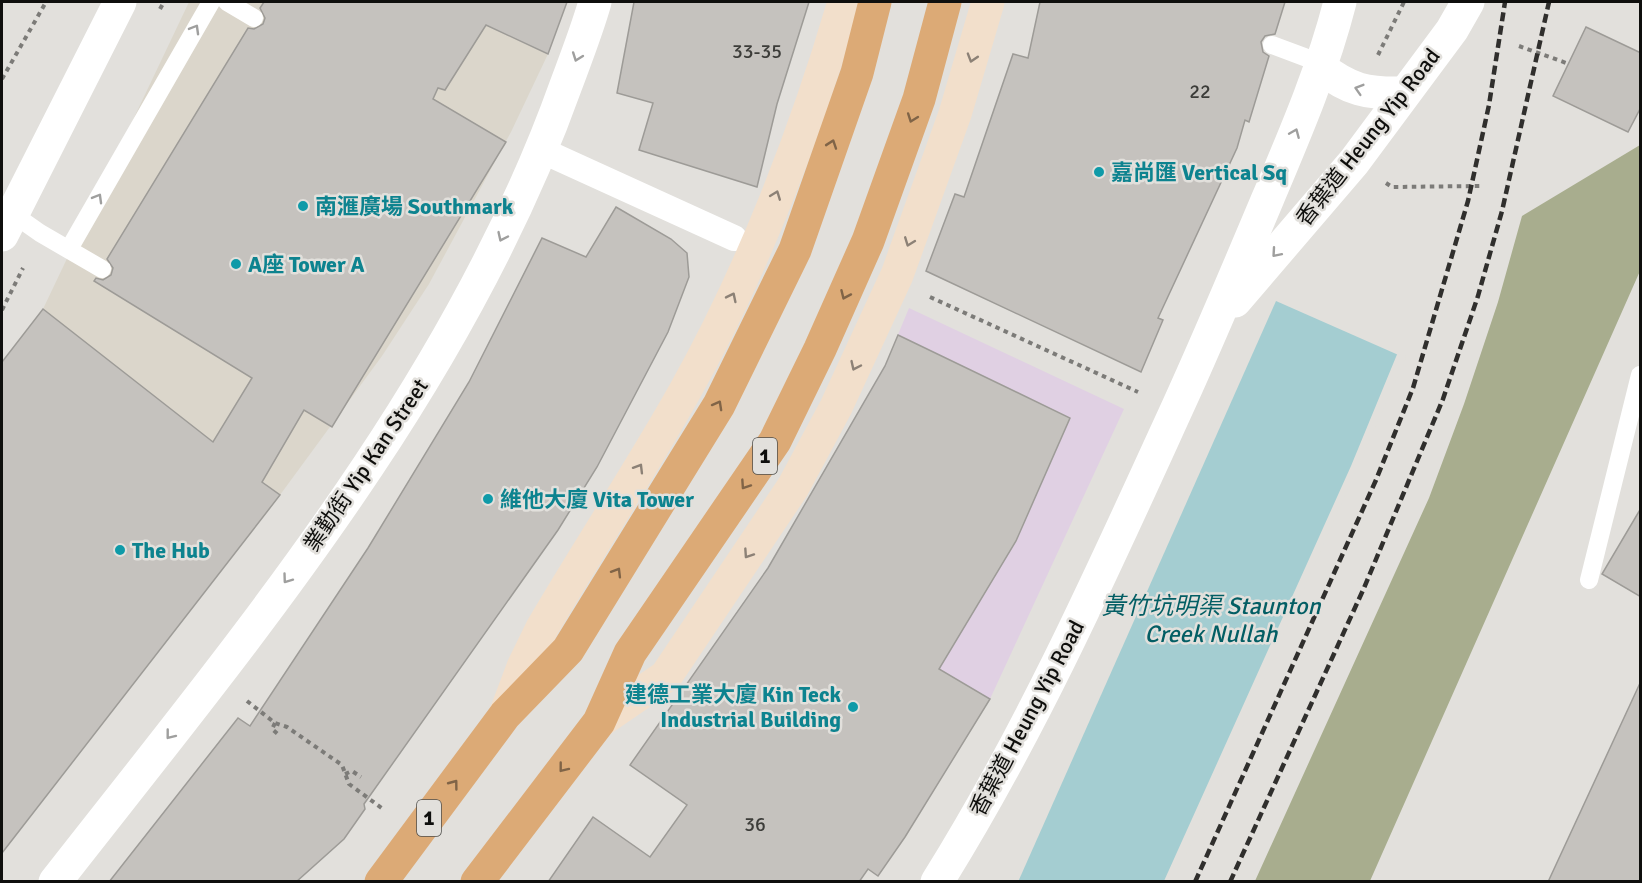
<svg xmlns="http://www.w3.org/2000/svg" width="1642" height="883" font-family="Signika,'Noto Sans TC',sans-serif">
	<rect width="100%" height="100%" fill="#e2e0dc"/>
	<path fill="#dbd6cb" d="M 189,2 L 436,2 L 548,54 L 511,132 L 429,284 L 382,356 L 280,495 L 43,309 Z"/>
	<path fill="#e0d0e3" d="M 909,308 L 1124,409 L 990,699 L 905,837 L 687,684 L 768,568 L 845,437 L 885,366 Z"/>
	<path fill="#a8ad8e" d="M 1640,145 L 1640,271 L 1370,881 L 1255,881 L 1429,498 L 1464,404 L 1498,302 L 1522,216 Z"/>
	<path fill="#a4cdd1" d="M 1276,301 L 1403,357 L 1170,881 L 1018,882 Z"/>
	<path fill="#e2e0dc" d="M 1398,352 L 1405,355 L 1406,358 L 1174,882 L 1164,881 L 1351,466 Z"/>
	<g fill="#c5c2be" stroke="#9d9b97" stroke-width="1.5">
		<path d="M 264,2 L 567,2 L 548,54 L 486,25 L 445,90 L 438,88 L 433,99 L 506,142 L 332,427 L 304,410 L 262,482 L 280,495 L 2,853 L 2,362 L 43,309 L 213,442 L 252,378 L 94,281 L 96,278 L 103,280 L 111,275 L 113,268 L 107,259 L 248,28 L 254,29 L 263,24 L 265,18 L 260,8 Z"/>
		<path d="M 634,2 L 809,2 L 777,104 L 757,187 L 639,150 L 653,103 L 617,93 Z"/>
		<path d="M 1040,2 L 1285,2 L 1275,34 L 1265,36 L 1261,42 L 1263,52 L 1269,56 L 1249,122 L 1245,120 L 1237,148 L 1158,318 L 1163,320 L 1141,372 L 926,271 L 955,194 L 964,197 L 1013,54 L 1028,58 Z"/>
		<path d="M 1586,27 L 1641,53 L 1641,107 L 1628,132 L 1553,96 Z"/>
		<path d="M 616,207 L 671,239 L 687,253 L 689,277 L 668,332 L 597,467 L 558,530 L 364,804 L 365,809 L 344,839 L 296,882 L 109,882 L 238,718 L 250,726 L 368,548 L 469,382 L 542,238 L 586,257 Z"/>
		<path d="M 898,335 L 1070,418 L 1016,541 L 939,669 L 990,699 L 905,837 L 878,876 L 868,869 L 859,882 L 548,882 L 593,817 L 650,857 L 687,805 L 630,765 L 768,568 L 885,366 Z"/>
		<path d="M 1641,508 L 1641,597 L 1602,574 Z"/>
		<path d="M 1641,681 L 1641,882 L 1548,882 Z"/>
	</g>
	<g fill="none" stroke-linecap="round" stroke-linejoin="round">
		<g stroke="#7c7b78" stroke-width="4" stroke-dasharray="4.5 4.5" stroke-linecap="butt">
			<path d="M 160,9 L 164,2"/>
			<path d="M 1519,46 L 1569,64"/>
			<path d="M 1378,55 L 1404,2"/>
			<path d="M 2,79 L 46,2"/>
			<path d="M 1386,183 L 1392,187 L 1480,186"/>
			<path d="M 930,297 L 1138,392"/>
			<path d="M 2,310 L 23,268"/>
			<path d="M 247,701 L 275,723 L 287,727 L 342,765 L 349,784 L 383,809"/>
			<path d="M 275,723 L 272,729 L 279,735"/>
			<path d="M 345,774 L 352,771 L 361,777"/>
		</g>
		<g stroke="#fff" stroke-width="18">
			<path d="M 227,2 L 254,18"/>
			<path d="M 1272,45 L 1307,58 L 1320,67"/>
			<path d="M 13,214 L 40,233 L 102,269"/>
			<path d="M 69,249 L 211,2"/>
			<path d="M 1589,580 L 1640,375"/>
		</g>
		<path stroke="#fff" stroke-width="26" d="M 543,151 L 734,238"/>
		<g stroke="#fff" stroke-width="33">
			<path d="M 2,235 L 120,2"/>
			<path d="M 55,882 C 249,634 459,385 566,85 C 576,58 587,30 595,2"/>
		</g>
		<g stroke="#fff" stroke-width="33">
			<path d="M 1320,67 C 1349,90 1367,94 1404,93"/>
			<path d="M 1235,301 L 1354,162 L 1452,30 L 1468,2"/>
			<path d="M 937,882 C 1032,730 1105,566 1179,404 C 1210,336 1239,267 1268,198 C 1295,134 1323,69 1340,2"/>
		</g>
		<g stroke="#f2dfcb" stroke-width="33">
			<path d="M 505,715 L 523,667 L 542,628 C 589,548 640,471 685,391 C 752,272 806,132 844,2"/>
			<path d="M 599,722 L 666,676 L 793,487 L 836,407 L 897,275 L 955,114 L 988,2"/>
		</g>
		<g stroke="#dcaa76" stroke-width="33">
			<path d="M 381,882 L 505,715 L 568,650 L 719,405 L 795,250 L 857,73 L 875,2"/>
			<path d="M 477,882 L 599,722 L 630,653 L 775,441 L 820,349 L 868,241 L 919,99 L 945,2"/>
		</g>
		<g stroke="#302f2d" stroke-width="4.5" stroke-dasharray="9 4.5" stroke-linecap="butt">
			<path d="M 1195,882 L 1376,480 L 1413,388 L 1468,201 L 1489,105 L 1505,2"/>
			<path d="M 1230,882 L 1364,588 L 1443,399 L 1478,296 L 1502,211 L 1549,2"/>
		</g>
	</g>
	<defs><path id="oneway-chevron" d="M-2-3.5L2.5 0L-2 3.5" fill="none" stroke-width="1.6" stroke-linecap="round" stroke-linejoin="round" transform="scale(1.5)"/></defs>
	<g stroke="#9f9f9e">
		<use href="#oneway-chevron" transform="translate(195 29) rotate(-60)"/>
		<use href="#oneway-chevron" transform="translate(577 57) rotate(110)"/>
		<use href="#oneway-chevron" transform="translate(1359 89) rotate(-163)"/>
		<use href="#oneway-chevron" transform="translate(1295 133) rotate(-67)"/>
		<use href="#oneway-chevron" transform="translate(98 198) rotate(-60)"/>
		<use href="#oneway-chevron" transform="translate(502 237) rotate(115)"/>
		<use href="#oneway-chevron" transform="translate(1276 253) rotate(131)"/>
		<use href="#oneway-chevron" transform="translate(287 579) rotate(126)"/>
		<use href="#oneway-chevron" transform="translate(170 735) rotate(128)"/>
	</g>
	<g stroke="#8c8176">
		<use href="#oneway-chevron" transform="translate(972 58) rotate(107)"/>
		<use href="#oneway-chevron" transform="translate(776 195) rotate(-69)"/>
		<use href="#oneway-chevron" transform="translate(909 242) rotate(111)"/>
		<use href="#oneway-chevron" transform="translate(732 297) rotate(-64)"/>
		<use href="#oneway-chevron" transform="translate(855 366) rotate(115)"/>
		<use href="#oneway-chevron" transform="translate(639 468) rotate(-59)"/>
		<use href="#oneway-chevron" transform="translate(748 554) rotate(124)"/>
	</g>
	<g stroke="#806447">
		<use href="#oneway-chevron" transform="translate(912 118) rotate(110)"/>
		<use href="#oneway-chevron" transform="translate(832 144) rotate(-71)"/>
		<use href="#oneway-chevron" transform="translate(845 295) rotate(114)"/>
		<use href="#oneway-chevron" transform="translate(718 405) rotate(-61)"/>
		<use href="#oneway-chevron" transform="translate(745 485) rotate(124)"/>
		<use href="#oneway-chevron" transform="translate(617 572) rotate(-59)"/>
		<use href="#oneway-chevron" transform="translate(563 768) rotate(128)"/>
		<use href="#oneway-chevron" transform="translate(454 784) rotate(-53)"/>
	</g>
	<g fill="#0f9aa8" stroke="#e2e0dc" stroke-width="2">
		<circle cx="1099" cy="172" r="6"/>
		<circle cx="303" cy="206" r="6"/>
		<circle cx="236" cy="264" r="6"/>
		<circle cx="488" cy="499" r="6"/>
		<circle cx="120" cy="550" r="6"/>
		<circle cx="853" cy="707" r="6"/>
	</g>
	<g text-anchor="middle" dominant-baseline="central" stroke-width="5" stroke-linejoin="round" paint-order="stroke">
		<g font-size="20" fill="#3c3c39">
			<text x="757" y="51">33-35</text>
			<text x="1200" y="91">22</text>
			<text x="755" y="824">36</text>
		</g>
		<g fill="#e2e0dc" stroke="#4e4e4b" stroke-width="1.5">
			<rect x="753" y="438" width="24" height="36" rx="4.5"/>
			<rect x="417" y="800" width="24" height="36" rx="4.5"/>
		</g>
		<g font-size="21" font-weight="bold" fill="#0f0f0d">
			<text x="765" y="456">1</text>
			<text x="429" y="818">1</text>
		</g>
		<g font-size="22" fill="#0f0f0d" stroke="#e2e0dc">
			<text transform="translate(1368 137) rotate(-52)">香葉道 Heung Yip Road</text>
			<text transform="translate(366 465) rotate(-56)">業勤街 Yip Kan Street</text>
			<text transform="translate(1027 718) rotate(-62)">香葉道 Heung Yip Road</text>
		</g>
		<g font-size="22" font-weight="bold" fill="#0d838f" stroke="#e2e0dc" text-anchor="start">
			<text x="1111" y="172">嘉尚匯 Vertical Sq</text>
			<text x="315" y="206">南滙廣場 Southmark</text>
			<text x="248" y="264">A座 Tower A</text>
			<text x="500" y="499">維他大廈 Vita Tower</text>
			<text x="132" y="550">The Hub</text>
			<text x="841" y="694" text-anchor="end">建德工業大廈 Kin Teck<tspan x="841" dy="25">Industrial Building</tspan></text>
		</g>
		<g font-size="24" font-style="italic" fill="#035e64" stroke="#e2e0dc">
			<text x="1211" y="606">黃竹坑明渠 Staunton<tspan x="1211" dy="28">Creek Nullah</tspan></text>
		</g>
	</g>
	<rect width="1642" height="883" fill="none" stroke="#0f0f0d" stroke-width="6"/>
</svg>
